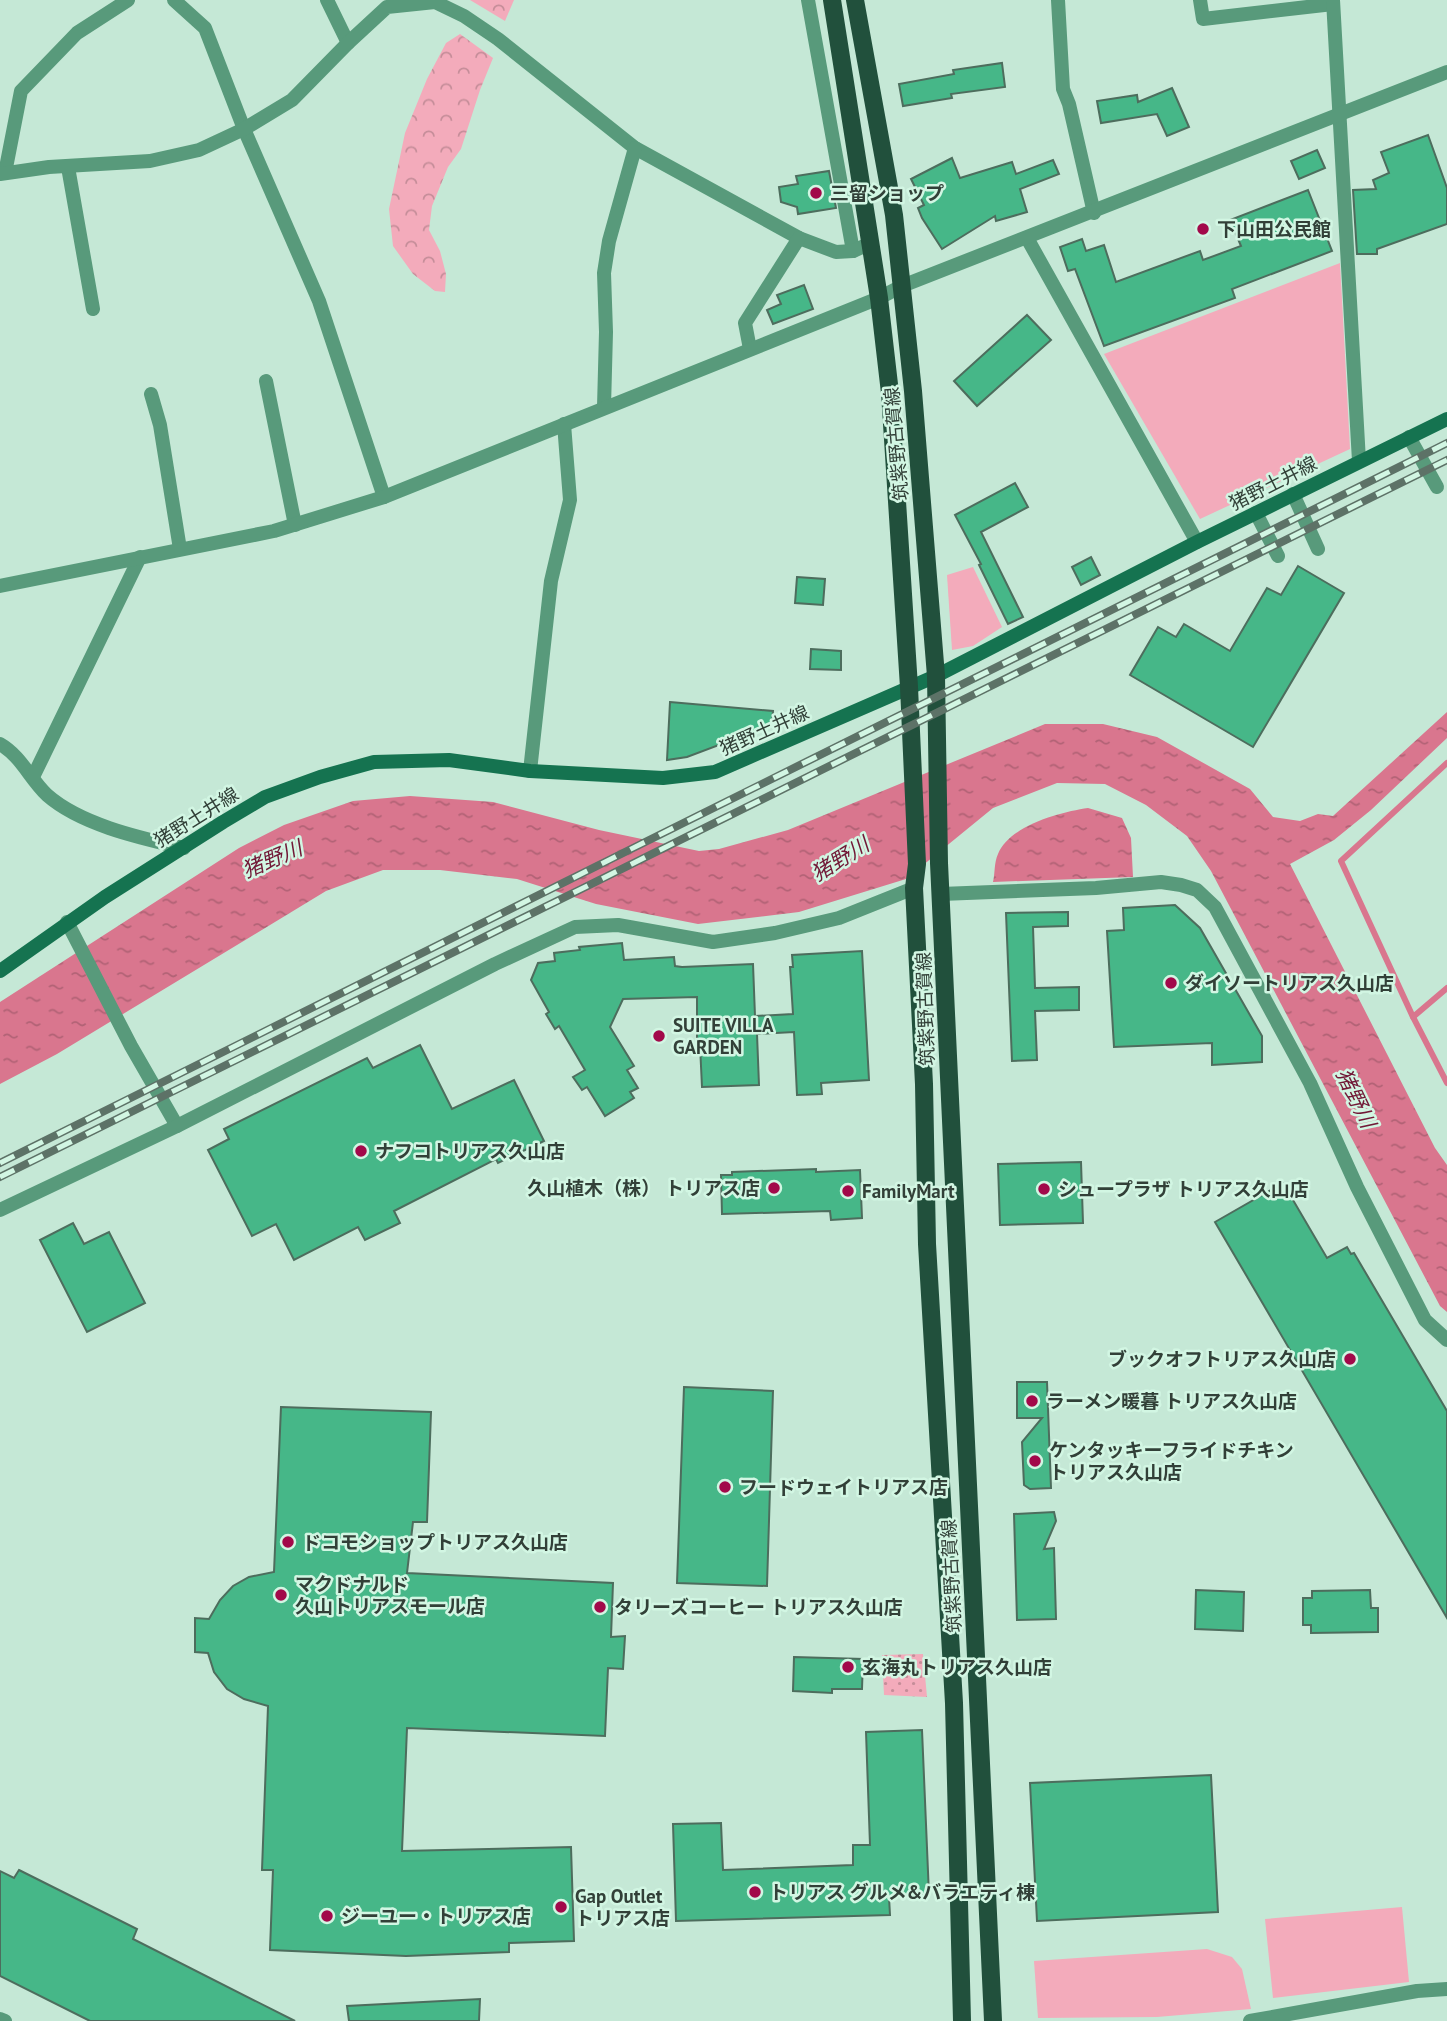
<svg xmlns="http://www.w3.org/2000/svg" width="1447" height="2021" font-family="'PT Sans','Noto Sans JP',sans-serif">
	<defs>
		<pattern id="grass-dots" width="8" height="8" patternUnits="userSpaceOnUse" patternTransform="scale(1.75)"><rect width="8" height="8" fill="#f3abbb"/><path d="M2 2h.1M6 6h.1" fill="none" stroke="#c58d99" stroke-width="1.8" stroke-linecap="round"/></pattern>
		<pattern id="forest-crowns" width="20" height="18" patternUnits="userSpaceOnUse" patternTransform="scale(1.75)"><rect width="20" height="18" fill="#f3abbb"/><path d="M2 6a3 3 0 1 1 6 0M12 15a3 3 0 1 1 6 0" fill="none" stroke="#c58d99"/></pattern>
		<pattern id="water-ripples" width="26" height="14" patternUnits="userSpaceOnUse" patternTransform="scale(1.75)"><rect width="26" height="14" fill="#d9768e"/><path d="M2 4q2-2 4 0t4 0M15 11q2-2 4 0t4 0" fill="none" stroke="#b16275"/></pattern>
	</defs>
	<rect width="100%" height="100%" fill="#c5e8d6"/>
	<path fill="url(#grass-dots)" d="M 923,1654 L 927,1697 L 884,1695 L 882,1655 Z"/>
	<g fill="url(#forest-crowns)">
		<path d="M 470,0 L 514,0 L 505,21 Z"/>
		<path d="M 460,34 L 493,58 L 480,90 L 461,149 L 448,167 L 432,206 L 429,230 L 440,251 L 446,274 L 445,292 L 435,291 L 413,274 L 393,246 L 389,209 L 405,133 L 427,79 L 446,43 Z"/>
	</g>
	<g fill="#f3abbb">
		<path d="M 1340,263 L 1350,449 L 1200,519 L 1104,354 Z"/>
		<path d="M 973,567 L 1002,627 L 973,646 L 952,650 L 947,575 Z"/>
		<path d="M 1402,1907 L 1409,1982 L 1273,1998 L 1265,1919 Z"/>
		<path d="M 1207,1949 L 1232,1957 L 1242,1969 L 1251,2009 L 1157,2017 L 1038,2018 L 1034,1961 Z"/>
	</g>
	<g fill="url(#water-ripples)">
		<path d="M 1447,712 L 1447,738 L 1371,810 L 1334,840 L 1290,864 L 1435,1148 L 1447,1165 L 1447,1312 L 1440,1306 L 1211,871 L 1187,836 L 1146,805 L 1105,784 L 1057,783 L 993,808 L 906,879 L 799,912 L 698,924 L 596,904 L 517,879 L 440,870 L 383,870 L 326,891 L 57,1054 L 0,1084 L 0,1002 L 239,848 L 284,825 L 353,801 L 410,796 L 493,802 L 599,830 L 699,851 L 719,849 L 788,830 L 1045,724 L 1103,724 L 1157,737 L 1250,789 L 1273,817 L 1300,821 L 1318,814 L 1333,816 Z"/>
		<path d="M 1088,808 L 1122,818 L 1131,838 L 1133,877 L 993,882 C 995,874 994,862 998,854 C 1009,826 1060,812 1088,808 Z"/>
	</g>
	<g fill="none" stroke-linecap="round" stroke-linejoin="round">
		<g stroke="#d9768e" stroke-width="6">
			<path d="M 1447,763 L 1341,861 L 1413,1017 L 1447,988"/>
			<path d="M 1413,1017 L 1447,1083"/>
		</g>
	</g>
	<g fill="#46b788" stroke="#4d6d5d" stroke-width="2">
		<path d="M 1002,63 L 1005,87 L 951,94 L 952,98 L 903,106 L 899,84 L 954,74 L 953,70 Z"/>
		<path d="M 1172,88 L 1189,127 L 1167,136 L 1157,114 L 1101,123 L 1097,101 L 1137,95 L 1138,102 Z"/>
		<path d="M 1428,135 L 1447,188 L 1447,224 L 1377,249 L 1377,254 L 1357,254 L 1353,190 L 1376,189 L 1373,180 L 1389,173 L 1381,152 Z"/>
		<path d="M 1317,150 L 1325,168 L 1299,179 L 1291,161 Z"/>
		<path d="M 952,158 L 960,178 L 1012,162 L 1016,174 L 1053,160 L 1059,174 L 1020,189 L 1027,212 L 996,221 L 995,216 L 942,249 L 922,218 L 918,208 L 924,205 L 911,179 Z"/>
		<path d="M 829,171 L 836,208 L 798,214 L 797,207 L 781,202 L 779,187 L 798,184 L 796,176 Z"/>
		<path d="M 1308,190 L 1332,251 L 1232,289 L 1235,298 L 1104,346 L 1075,269 L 1068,271 L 1060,247 L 1082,239 L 1086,251 L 1104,245 L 1116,282 L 1200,251 L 1203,260 L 1241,246 L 1230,220 Z"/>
		<path d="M 804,285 L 813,309 L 773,324 L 767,310 L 781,304 L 777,295 Z"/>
		<path d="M 1027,315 L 1051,340 L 977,406 L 954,381 Z"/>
		<path d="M 1015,483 L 1028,507 L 981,532 L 1023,617 L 1008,624 L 979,565 L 981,564 L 955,515 Z"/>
		<path d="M 1091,557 L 1100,575 L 1081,585 L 1072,567 Z"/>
		<path d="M 1298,566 L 1344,593 L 1253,747 L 1130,675 L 1158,627 L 1176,637 L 1184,624 L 1230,651 L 1267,588 L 1281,595 Z"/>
		<path d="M 797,577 L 825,579 L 823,605 L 795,603 Z"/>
		<path d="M 811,649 L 841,651 L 841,670 L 810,669 Z"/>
		<path d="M 670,702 L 773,711 L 772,725 L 687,757 L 667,760 Z"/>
		<path d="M 1175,905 L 1200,928 L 1262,1036 L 1262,1062 L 1212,1065 L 1212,1043 L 1114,1047 L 1107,931 L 1124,930 L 1123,908 Z"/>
		<path d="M 1068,912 L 1068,926 L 1033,927 L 1035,988 L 1079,987 L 1079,1010 L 1035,1011 L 1037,1060 L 1012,1061 L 1006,913 Z"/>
		<path d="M 622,943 L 624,960 L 674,957 L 675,966 L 682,967 L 753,964 L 755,1016 L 793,1014 L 790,967 L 793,967 L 792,955 L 862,951 L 869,1080 L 821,1083 L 822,1094 L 797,1095 L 794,1032 L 757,1034 L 759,1085 L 702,1087 L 700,1045 L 697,1045 L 697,997 L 623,999 L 610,1027 L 634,1066 L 627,1070 L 638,1088 L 630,1092 L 634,1098 L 605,1116 L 587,1087 L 582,1090 L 573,1077 L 585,1070 L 559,1026 L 555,1029 L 546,1014 L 549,1012 L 531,980 L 538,963 L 555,961 L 554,953 L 580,950 L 579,947 Z"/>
		<path d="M 420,1045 L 452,1109 L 514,1080 L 544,1141 L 498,1163 L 496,1159 L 394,1211 L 400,1223 L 365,1240 L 358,1227 L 294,1260 L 276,1224 L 252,1236 L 208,1150 L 229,1139 L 224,1129 L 367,1058 L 373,1068 Z"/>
		<path d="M 1081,1162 L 1083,1223 L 1000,1225 L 998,1164 Z"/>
		<path d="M 816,1169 L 816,1172 L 860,1170 L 862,1218 L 831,1220 L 830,1211 L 722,1214 L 721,1175 L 732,1175 L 732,1172 Z"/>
		<path d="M 1283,1183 L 1327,1258 L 1347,1247 L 1351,1254 L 1354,1253 L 1447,1411 L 1447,1618 L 1215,1222 Z"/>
		<path d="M 73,1223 L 84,1244 L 109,1232 L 145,1303 L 87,1332 L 40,1240 Z"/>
		<path d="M 1017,1382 L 1047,1382 L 1051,1488 L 1030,1489 L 1024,1485 L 1022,1442 L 1042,1418 L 1017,1418 Z"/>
		<path d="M 684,1387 L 773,1391 L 767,1586 L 677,1583 Z"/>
		<path d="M 281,1407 L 431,1412 L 427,1522 L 413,1522 L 407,1573 L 613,1583 L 611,1637 L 625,1636 L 623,1669 L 608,1668 L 605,1736 L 407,1728 L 402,1851 L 571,1847 L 574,1941 L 509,1943 L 509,1952 L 406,1956 L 270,1950 L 273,1870 L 262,1870 L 268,1706 L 244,1699 L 227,1689 L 214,1672 L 208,1653 L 195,1652 L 195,1618 L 209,1619 L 220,1600 L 233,1586 L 249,1577 L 274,1572 Z"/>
		<path d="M 1054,1512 L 1056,1521 L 1044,1549 L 1054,1548 L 1056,1619 L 1017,1620 L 1014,1514 Z"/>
		<path d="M 1196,1590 L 1244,1592 L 1243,1631 L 1195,1629 Z"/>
		<path d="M 1370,1590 L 1371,1608 L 1378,1608 L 1378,1632 L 1311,1633 L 1311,1625 L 1303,1625 L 1303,1598 L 1312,1598 L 1312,1591 Z"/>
		<path d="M 794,1657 L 863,1659 L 862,1689 L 832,1689 L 832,1693 L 793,1691 Z"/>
		<path d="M 922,1730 L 929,1895 L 889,1897 L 890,1915 L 676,1921 L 673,1824 L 721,1823 L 723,1870 L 853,1865 L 853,1845 L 870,1845 L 866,1732 Z"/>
		<path d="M 1211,1775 L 1218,1912 L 1037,1921 L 1030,1783 Z"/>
		<path d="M 19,1870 L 137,1929 L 133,1939 L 295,2021 L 90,2021 L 0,1976 L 0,1871 L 14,1878 Z"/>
		<path d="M 480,1999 L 479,2021 L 349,2021 L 347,2006 Z"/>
	</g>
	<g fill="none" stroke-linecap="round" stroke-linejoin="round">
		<g stroke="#589a7b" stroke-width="14">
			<path d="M 174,0 L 205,28 L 244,129 L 319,301 L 384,497"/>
			<path d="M 327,0 L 348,43"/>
			<path d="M 808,0 L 853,251"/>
			<path d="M 1058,0 L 1063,89 L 1069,104 L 1094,213"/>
			<path d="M 1200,0 L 1203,19 L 1333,4"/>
			<path d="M 1333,0 L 1359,461"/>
			<path d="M 68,167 L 93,309"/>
			<path d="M 5,173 L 21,91 L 77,33 L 128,0"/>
			<path d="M 0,174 L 49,167 L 150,161 L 199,150 L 244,129 L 292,100 L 348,43 L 387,7 L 435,2 L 464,16 L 498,39 L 635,148 L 799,238 L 836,252 L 853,251 L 869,244"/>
			<path d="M 1027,238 L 1197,542"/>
			<path d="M 750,349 L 745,323 L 799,238"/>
			<path d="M 266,381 L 295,525"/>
			<path d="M 151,394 L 160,425 L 180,549"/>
			<path d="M 604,407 L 606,332 L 604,273 L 609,241 L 635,148"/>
			<path d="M 1409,437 L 1437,487"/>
			<path d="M 1293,494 L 1318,549"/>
			<path d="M 1256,513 L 1278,556"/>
			<path d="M 0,744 C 21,756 30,779 47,795 C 81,825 141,838 184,848"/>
			<path d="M 530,771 L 551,581 L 570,500 L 564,424"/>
			<path d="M 33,777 L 140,557"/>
			<path d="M 941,894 L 1096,888 L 1161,882 L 1181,885 L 1197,890 L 1215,907 L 1310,1083 L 1357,1187 L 1425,1320 L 1447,1340"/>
			<path d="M 67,922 L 131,1046 L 177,1126"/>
			<path d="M 0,1210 L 177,1126 L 495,964 L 575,927 L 618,925 L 713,942 L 775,933 L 839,918 L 914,888"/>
			<path d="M 0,2019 L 5,2021"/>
			<path d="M 1250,2021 L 1417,1991 L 1447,1989"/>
		</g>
		<path stroke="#589a7b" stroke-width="14" d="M 0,586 L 274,531 L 384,497 L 879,298 L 902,286 L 1447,72"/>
		<path stroke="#157350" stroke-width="14" d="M 0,971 L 105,897 L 223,822 L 265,797 L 320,777 L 374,762 L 449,760 L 530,771 L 663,778 L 715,772 L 936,676 L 1197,542 L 1447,419"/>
		<g stroke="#21503c" stroke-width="18">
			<path d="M 832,0 L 879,298 L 890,393 L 909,687 L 917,864 L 914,888 L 924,1084 L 927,1244 L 954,1703 L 962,2021"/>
			<path d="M 855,0 L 894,215 L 913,391 L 936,676 L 939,863 L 993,2021"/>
		</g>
		<g stroke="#5d7267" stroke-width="8">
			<g id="rail">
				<path d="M 0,1163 L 1447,443"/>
				<path d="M 0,1177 L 1447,460"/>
			</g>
		</g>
		<use href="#rail" stroke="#d2f6e3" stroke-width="5" stroke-dasharray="16" stroke-linecap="butt"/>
	</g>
	<g fill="#a2094a" stroke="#d2f6e3" stroke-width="2.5">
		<circle cx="816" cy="193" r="7"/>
		<circle cx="1203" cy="229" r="7"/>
		<circle cx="1171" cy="983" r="7"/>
		<circle cx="659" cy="1036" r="7"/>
		<circle cx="361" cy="1151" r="7"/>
		<circle cx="774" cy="1188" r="7"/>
		<circle cx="1044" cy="1189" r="7"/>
		<circle cx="848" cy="1191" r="7"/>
		<circle cx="1350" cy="1359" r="7"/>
		<circle cx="1032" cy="1401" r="7"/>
		<circle cx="1035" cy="1461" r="7"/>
		<circle cx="725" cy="1487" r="7"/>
		<circle cx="288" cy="1542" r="7"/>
		<circle cx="281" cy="1595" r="7"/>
		<circle cx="600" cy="1607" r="7"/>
		<circle cx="848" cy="1667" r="7"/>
		<circle cx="755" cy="1892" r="7"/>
		<circle cx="561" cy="1907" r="7"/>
		<circle cx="327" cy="1916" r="7"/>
	</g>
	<g text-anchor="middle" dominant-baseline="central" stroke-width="5" stroke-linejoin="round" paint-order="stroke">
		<g font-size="19" font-weight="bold" fill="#324038" stroke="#d2f6e3" text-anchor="start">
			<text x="830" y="193">三留ショップ</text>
			<text x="1217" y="229">下山田公民館</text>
			<text x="1185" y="983">ダイソートリアス久山店</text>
			<text x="673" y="1025">SUITE VILLA<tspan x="673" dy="22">GARDEN</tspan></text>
			<text x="375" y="1151">ナフコトリアス久山店</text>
			<text x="760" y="1188" text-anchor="end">久山植木（株） トリアス店</text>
			<text x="1058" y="1189">シュープラザ トリアス久山店</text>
			<text x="862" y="1191">FamilyMart</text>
			<text x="1336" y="1359" text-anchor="end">ブックオフトリアス久山店</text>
			<text x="1046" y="1401">ラーメン暖暮 トリアス久山店</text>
			<text x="1049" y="1450">ケンタッキーフライドチキン<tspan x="1049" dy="22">トリアス久山店</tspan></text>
			<text x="739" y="1487">フードウェイトリアス店</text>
			<text x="302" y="1542">ドコモショップトリアス久山店</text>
			<text x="295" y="1584">マクドナルド<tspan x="295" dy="22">久山トリアスモール店</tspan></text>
			<text x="614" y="1607">タリーズコーヒー トリアス久山店</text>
			<text x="862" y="1667">玄海丸トリアス久山店</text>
			<text x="769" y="1892">トリアス グルメ&amp;バラエティ棟</text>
			<text x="575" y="1896">Gap Outlet<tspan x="575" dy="22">トリアス店</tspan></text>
			<text x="341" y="1916">ジーユー・トリアス店</text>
		</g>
		<g font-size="19" fill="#324038" stroke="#d2f6e3">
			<text transform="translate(896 444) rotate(-95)">筑紫野古賀線</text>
			<text transform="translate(1273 483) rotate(-27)">猪野土井線</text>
			<text transform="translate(764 730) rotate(-24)">猪野土井線</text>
			<text transform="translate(196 817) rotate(-32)">猪野土井線</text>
			<text transform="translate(925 1009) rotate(-92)">筑紫野古賀線</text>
			<text transform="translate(951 1576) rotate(-93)">筑紫野古賀線</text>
		</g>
		<g font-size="21" font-style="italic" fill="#711836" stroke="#d2f6e3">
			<text transform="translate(272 859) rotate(-23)">猪野川</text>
			<text transform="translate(840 859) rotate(-32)">猪野川</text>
			<text transform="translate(1356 1098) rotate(64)">猪野川</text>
		</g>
	</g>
</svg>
